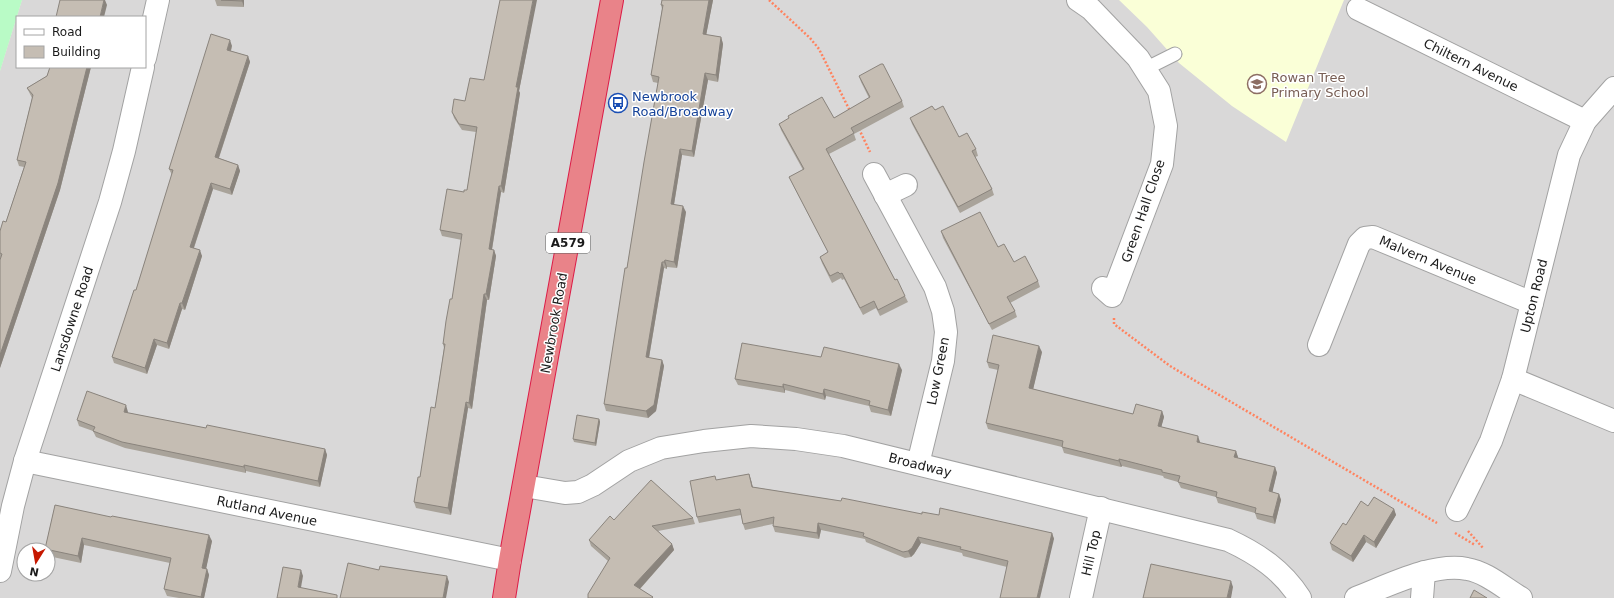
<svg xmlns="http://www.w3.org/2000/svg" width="1614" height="598" font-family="'DejaVu Sans',sans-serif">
	<rect width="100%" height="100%" fill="#edeae0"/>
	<path fill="#d9d8d8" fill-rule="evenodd" d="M 22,0 L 1614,0 L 1614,598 L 0,598 L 0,71 ZM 17,17 L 145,17 L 145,67 L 17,67 ZM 24,550 L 48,550 L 48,574 L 24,574 Z"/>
	<path fill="#faffd7" d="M 1119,0 L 1344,0 L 1286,142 L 1232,106 L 1179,63 L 1147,27 Z"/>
	<path fill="#b9fbc6" d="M 0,0 L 22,0 L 0,71 Z"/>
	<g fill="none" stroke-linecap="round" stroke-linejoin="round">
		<g stroke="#a2a2a2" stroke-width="15">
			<path id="lane" d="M 1145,69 L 1175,54"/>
		</g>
		<g stroke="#a2a2a2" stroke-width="24">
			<g id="street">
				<path d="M 1078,0 L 1091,9 L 1138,58 L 1159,91 L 1166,126 L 1162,164 L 1112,296 L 1103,288"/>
				<path d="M 1358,9 L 1585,121"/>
				<path d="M 145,58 L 158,0"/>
				<path d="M 874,174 L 935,287 L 943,311 L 946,332 L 943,361 L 918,464"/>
				<path d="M 885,195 L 906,185"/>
				<path d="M 1319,345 L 1359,244 L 1365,238 L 1373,237 L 1532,303"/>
				<path d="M 1513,379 L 1614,421"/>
				<path d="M 25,461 L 510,560"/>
				<path d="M 524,486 L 565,493 L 578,492 L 593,485 L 629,461 L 661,448 L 704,441 L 751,436 L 796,439 L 843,446 L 1228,540 C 1258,554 1282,570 1300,598"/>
				<path d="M 1457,510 L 1491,441 L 1513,379 L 1569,155 L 1585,121 L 1614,88"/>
				<path d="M 0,571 L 13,506 L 25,461 L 110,202 L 124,151 L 143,67"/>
				<path d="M 1081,598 L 1101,508"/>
				<path d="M 1356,598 C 1387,586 1434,562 1467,569 C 1486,572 1504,588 1521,598"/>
				<path d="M 1422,598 L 1424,572"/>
			</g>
		</g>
		<g stroke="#dc1c47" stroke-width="24">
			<path id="highway" d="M 504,598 L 510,560 L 612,0"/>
		</g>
		<g stroke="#ff835f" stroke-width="2.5" stroke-dasharray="2 2" stroke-linecap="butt">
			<path d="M 769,0 L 810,38 L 819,49 L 850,111"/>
			<path d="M 859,129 L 870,152"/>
			<path d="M 1114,318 L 1114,324 L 1170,366 L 1437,523"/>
			<path d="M 1468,531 L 1483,548"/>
			<path d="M 1455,533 L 1475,545"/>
		</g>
		<use href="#lane" stroke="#fff" stroke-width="13"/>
		<use href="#street" stroke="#fff" stroke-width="22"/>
		<use href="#highway" stroke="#e98389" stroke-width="22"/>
	</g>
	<g fill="#a9a39a">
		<path d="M 215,0 L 244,0 L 244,7 L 217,6 Z"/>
		<path d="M 662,0 L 713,0 L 706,35 L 721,37 L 723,44 L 718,82 L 708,80 L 694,157 L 682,155 L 674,205 L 686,212 L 677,268 L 667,267 L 667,269 L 664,268 L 649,358 L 662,360 L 664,366 L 656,411 L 648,418 L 606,411 L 604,404 L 658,83 L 653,82 L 651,75 L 662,9 L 661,5 Z"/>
		<path d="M 531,29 L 519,91 L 520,93 L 504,193 L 501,192 L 492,250 L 494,250 L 496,256 L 489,300 L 487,300 L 472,409 L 468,408 L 451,515 L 416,508 L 414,502 L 420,477 L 435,408 L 444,348 L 443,344 L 452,299 L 462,240 L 442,236 L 440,230 L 464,192 L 467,190 L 476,132 L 462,130 L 454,118 L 452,112 L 465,101 Z"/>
		<path d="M 232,46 L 231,51 L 248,56 L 250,62 L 219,158 L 238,165 L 240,171 L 232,195 L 213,189 L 194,248 L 202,256 L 185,310 L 182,309 L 169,349 L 157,345 L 147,374 L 114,363 L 112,357 L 136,290 L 172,175 L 169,169 Z"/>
		<path d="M 50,67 L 91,67 L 60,190 L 0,368 L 0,260 L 1,259 L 0,258 L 0,231 L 6,222 L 24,167 L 19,166 L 17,160 L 32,98 L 27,88 L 47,76 Z"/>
		<path d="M 859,76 L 902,101 L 904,107 L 854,134 L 856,140 L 829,154 L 895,280 L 905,296 L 908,302 L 880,316 L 876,308 L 863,315 L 844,279 L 842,280 L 841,278 L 832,283 L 822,263 L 820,257 L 828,252 L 792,183 L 789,177 L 803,170 L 781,130 L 779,124 L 789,119 L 788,116 L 834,118 L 869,98 L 861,82 Z"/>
		<path d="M 935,110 L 959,137 L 976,149 L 978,156 L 975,157 L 992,189 L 994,195 L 960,213 L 912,124 L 910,118 Z"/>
		<path d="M 941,231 L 998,247 L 1014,262 L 1038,281 L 1040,287 L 1010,303 L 1015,311 L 1017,317 L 992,330 L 943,238 Z"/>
		<path d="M 1042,352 L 1033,389 L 1133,414 L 1162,411 L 1164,417 L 1161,427 L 1200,443 L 1236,451 L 1238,458 L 1275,467 L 1277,473 L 1272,492 L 1279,494 L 1281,500 L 1275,524 L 1257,519 L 1255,513 L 1218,503 L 1216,497 L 1181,488 L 1178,482 L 1164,478 L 1163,476 L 1122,466 L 1121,467 L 1064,453 L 1062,447 L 988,429 L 986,423 L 998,370 L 989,368 L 987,362 Z"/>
		<path d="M 902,370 L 891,416 L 871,412 L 869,406 L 826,396 L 825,400 L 785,390 L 785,393 L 738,385 L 735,379 Z"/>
		<path d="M 128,412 L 128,413 L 206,428 L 325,449 L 327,455 L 320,487 L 246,471 L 246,473 L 125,448 L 96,437 L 93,431 L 79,426 L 77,420 Z"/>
		<path d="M 599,419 L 600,422 L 596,446 L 574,442 L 573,439 Z"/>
		<path d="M 749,474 L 751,480 L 753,487 L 922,514 L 939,515 L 1052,533 L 1054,539 L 1007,567 L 963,556 L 962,553 L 921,543 L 914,554 L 911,557 L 905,558 L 866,542 L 865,539 L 821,530 L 819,539 L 775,532 L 773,526 L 773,524 L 745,530 L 743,524 L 741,515 L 699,523 L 697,517 L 717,480 Z"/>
		<path d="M 55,505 L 212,541 L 206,568 L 207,569 L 209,575 L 204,598 L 179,598 L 167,596 L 164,589 L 170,563 L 84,545 L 81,563 L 48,556 L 48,550 L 45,550 L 45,549 Z"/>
		<path d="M 1368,506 L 1394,509 L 1396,515 L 1376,548 L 1366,542 L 1353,562 L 1332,550 L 1330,543 L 1346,525 Z"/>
		<path d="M 693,518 L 695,524 L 658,531 L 672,544 L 674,550 L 640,589 L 653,597 L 653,598 L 588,598 L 608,561 L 591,546 L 589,540 L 614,520 Z"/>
	</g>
	<g fill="#8a847d">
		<path d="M 104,0 L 105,0 L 107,5 L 104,17 L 100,17 Z"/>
		<path d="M 242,0 L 244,0 L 244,7 L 242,1 Z"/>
		<path d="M 533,0 L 537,0 L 519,91 L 520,93 L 504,193 L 501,186 L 516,87 Z"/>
		<path d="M 709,0 L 713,0 L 705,41 L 703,34 Z"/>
		<path d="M 721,37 L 723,44 L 718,82 L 716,75 Z"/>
		<path d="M 230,40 L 232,46 L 229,56 L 227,50 Z"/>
		<path d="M 248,56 L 250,62 L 217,163 L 215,157 Z"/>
		<path d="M 87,67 L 91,67 L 60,190 L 0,368 L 0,355 Z"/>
		<path d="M 705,73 L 708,80 L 694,157 L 692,151 Z"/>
		<path d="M 680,149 L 682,155 L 673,210 L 671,204 Z"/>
		<path d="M 238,165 L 240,171 L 232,195 L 230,189 Z"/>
		<path d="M 211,183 L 213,189 L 192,253 L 190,247 Z"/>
		<path d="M 499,186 L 501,192 L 491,255 L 489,249 Z"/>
		<path d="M 683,206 L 686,212 L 677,268 L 674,262 Z"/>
		<path d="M 200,250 L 202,256 L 185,310 L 182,303 Z"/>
		<path d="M 494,250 L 496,256 L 489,300 L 486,294 Z"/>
		<path d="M 665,260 L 667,267 L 667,269 L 664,262 Z"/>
		<path d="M 662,262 L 664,268 L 648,363 L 646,357 Z"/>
		<path d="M 484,294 L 487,300 L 472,409 L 469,403 Z"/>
		<path d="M 180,303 L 182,309 L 169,349 L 167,343 Z"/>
		<path d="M 154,339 L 157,345 L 147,374 L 145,368 Z"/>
		<path d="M 1039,346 L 1042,352 L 1032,394 L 1029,388 Z"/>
		<path d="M 662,360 L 664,366 L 656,411 L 648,418 L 646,411 Z"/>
		<path d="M 899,364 L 902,370 L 891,416 L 888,410 Z"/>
		<path d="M 783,384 L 785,390 L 785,393 L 783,387 Z"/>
		<path d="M 824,389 L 826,396 L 825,400 L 823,394 Z"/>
		<path d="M 466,402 L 468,408 L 451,515 L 448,508 Z"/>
		<path d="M 126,405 L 128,412 L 126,418 L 124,412 Z"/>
		<path d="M 1162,411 L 1164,417 L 1160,432 L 1158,426 Z"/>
		<path d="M 599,419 L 600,422 L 596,446 L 595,443 Z"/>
		<path d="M 1198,436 L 1200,442 L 1199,448 L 1197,442 Z"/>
		<path d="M 325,449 L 327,455 L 320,487 L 318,481 Z"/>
		<path d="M 1236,451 L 1238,457 L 1236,463 L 1234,457 Z"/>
		<path d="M 1119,459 L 1122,466 L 1121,467 L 1119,461 Z"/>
		<path d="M 244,465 L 246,471 L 246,473 L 244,467 Z"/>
		<path d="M 1275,467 L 1277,473 L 1271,498 L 1269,491 Z"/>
		<path d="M 749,474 L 751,480 L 754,493 L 752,487 Z"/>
		<path d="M 1279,494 L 1281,500 L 1275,524 L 1273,517 Z"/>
		<path d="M 1394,509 L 1396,515 L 1376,548 L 1374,542 Z"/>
		<path d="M 818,523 L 821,530 L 819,539 L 817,533 Z"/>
		<path d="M 1052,533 L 1054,539 L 1040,598 L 1037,598 Z"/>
		<path d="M 209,535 L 212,541 L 205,574 L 202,568 Z"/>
		<path d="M 1364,535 L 1366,542 L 1353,562 L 1351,556 Z"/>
		<path d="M 918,537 L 921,543 L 914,554 L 911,557 L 908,551 Z"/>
		<path d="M 82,538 L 84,545 L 81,563 L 78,556 Z"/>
		<path d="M 672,544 L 674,550 L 637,592 L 634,585 Z"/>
		<path d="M 207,569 L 209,575 L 204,598 L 201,598 L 201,597 Z"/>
		<path d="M 301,570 L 303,576 L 300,593 L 298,587 Z"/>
		<path d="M 447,576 L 449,582 L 446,598 L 443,598 Z"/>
		<path d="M 1231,581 L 1233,587 L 1231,598 L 1227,598 Z"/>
	</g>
	<g fill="#c5bdb3" stroke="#8a847d">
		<path d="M 60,0 L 104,0 L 100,17 L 56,17 Z"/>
		<path d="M 221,0 L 242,0 L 242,1 Z"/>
		<path d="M 500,0 L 533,0 L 516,87 L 518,87 L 501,186 L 499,186 L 489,249 L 494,250 L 486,294 L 484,294 L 469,403 L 466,402 L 448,508 L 414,502 L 418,477 L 420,477 L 431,407 L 435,408 L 445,344 L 443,344 L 446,321 L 450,299 L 452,299 L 462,234 L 440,230 L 447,189 L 464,192 L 464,190 L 467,190 L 477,127 L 459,124 L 452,112 L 454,99 L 465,101 L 470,78 L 484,80 Z"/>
		<path d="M 662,0 L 709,0 L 703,34 L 721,37 L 716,75 L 705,73 L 692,151 L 680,149 L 671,204 L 683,206 L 674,262 L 665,260 L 664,262 L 662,262 L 646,357 L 662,360 L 654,405 L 646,411 L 604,404 L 625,268 L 627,268 L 644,162 L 659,77 L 651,75 L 663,5 L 661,5 Z"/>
		<path d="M 211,34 L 230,40 L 227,50 L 248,56 L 215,157 L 238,165 L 230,189 L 211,183 L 190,247 L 200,250 L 182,303 L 180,303 L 167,343 L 154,339 L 145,368 L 112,357 L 134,290 L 136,290 L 173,170 L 169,169 Z"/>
		<path d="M 881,64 L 883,64 L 902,101 L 851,128 L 854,133 L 826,149 L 895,280 L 897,279 L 905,296 L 878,310 L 874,301 L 860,308 L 842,273 L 840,274 L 838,272 L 830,276 L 820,257 L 828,252 L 789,177 L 804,169 L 779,124 L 789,118 L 788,116 L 822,97 L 834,118 L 870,97 L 859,76 Z"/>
		<path d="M 50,67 L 87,67 L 58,183 L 0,355 L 0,260 L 2,254 L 0,253 L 0,231 L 3,221 L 6,222 L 26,162 L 17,160 L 33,95 L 27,88 L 47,76 Z"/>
		<path d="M 932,106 L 935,110 L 943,106 L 959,137 L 967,133 L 976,149 L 972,151 L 992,189 L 958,207 L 910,118 Z"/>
		<path d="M 980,212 L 998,247 L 1004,244 L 1014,262 L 1025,256 L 1038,281 L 1007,297 L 1015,311 L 989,324 L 941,231 Z"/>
		<path d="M 993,335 L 1039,346 L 1029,388 L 1133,414 L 1136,404 L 1162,411 L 1158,426 L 1198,436 L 1197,442 L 1236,451 L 1234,457 L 1275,467 L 1269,491 L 1279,494 L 1273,517 L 1255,513 L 1256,508 L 1216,497 L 1217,492 L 1178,482 L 1180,476 L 1162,472 L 1162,470 L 1119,459 L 1119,461 L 1062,447 L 1063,441 L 986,423 L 999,365 L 987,362 Z"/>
		<path d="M 742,343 L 821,357 L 824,347 L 899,364 L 888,410 L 869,405 L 870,401 L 824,389 L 823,394 L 783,384 L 783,387 L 735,379 Z"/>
		<path d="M 87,391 L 126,405 L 124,412 L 206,428 L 207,425 L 325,449 L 318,481 L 244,465 L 244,467 L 122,442 L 93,431 L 95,427 L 77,420 Z"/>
		<path d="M 577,415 L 599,419 L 595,443 L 573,439 Z"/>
		<path d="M 749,474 L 752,487 L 841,501 L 842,498 L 922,514 L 922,512 L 939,515 L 940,508 L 1052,533 L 1037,598 L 1000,598 L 1008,561 L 960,549 L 961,547 L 918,537 L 912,548 L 908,551 L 903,552 L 863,536 L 864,533 L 818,523 L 817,533 L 773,526 L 774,517 L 743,524 L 740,509 L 697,517 L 690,481 L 715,476 L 716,480 Z"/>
		<path d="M 651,480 L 693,518 L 652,526 L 672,544 L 634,585 L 653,597 L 652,598 L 588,598 L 588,594 L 610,558 L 589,540 L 610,516 L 614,520 Z"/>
		<path d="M 1374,497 L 1394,509 L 1374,542 L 1364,535 L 1351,556 L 1330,543 L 1343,523 L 1346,525 L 1361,501 L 1368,506 Z"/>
		<path d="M 55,505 L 111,517 L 112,516 L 209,535 L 202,568 L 207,569 L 201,597 L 164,589 L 171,558 L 82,538 L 78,556 L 45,549 Z"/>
		<path d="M 348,563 L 379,570 L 380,566 L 447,576 L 443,598 L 340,598 Z"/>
		<path d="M 1151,564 L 1231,581 L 1227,598 L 1143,598 Z"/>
		<path d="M 283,567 L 301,570 L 298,587 L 337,595 L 337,598 L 277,598 Z"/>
		<path d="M 1474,590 L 1487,598 L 1470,598 Z"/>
	</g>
	<defs>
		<g id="school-ring" transform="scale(1)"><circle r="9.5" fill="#fff" stroke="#8d6e63" stroke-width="1.5"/><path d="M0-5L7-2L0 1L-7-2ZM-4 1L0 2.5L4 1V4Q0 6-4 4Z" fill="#8d6e63"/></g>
		<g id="bus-ring" transform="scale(1)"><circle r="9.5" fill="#fff" stroke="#1a4fb4" stroke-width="1.5"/><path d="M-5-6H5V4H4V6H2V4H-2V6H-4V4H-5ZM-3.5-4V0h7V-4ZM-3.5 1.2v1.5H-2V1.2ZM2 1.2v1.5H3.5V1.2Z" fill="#1a4fb4"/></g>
	</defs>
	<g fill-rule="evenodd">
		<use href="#school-ring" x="1257" y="84"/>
		<use href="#bus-ring" x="618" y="103"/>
	</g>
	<g text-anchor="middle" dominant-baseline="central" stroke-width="3" stroke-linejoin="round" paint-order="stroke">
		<rect fill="#fff" stroke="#5f5f5f" stroke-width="1" x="546" y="233" width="44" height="20" rx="3"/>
		<g font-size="12" font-weight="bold" fill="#1b1b1b">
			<text x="568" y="243">A579</text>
		</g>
		<g font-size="13" fill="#1b1b1b" stroke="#fff">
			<text transform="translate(1471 65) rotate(26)">Chiltern Avenue</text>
			<text transform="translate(1143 211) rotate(-71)">Green Hall Close</text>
			<text transform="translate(1428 260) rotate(23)">Malvern Avenue</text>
			<text transform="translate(1534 296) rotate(-76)">Upton Road</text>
			<text transform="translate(72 319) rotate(-72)">Lansdowne Road</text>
			<text transform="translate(554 323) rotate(-80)">Newbrook Road</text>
			<text transform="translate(938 371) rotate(-79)">Low Green</text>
			<text transform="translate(920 465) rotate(14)">Broadway</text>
			<text transform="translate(267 511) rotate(12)">Rutland Avenue</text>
			<text transform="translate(1091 553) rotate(-77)">Hill Top</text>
		</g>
		<g font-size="13" fill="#785e54" stroke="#fff" text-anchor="start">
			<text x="1271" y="77">Rowan Tree<tspan x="1271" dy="15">Primary School</tspan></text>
		</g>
		<g font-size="13" fill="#164399" stroke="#fff" text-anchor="start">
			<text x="632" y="96">Newbrook<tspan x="632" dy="15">Road/Broadway</tspan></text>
		</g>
	</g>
	<rect x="16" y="16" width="130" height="52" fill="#ffffff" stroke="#a4a4a4"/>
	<rect x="24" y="29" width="20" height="6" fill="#ffffff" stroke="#a4a4a4"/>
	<text x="52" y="36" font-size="12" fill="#1b1b1b">Road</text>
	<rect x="24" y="46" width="20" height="12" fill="#c5bdb3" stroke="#a4a4a4"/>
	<text x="52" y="56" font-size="12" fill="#1b1b1b">Building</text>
	<g transform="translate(36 562) rotate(191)"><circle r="19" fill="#ffffff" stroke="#a4a4a4"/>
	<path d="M0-3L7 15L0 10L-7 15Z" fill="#c61800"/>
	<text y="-6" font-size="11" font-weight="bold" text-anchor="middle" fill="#1b1b1b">N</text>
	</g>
</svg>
